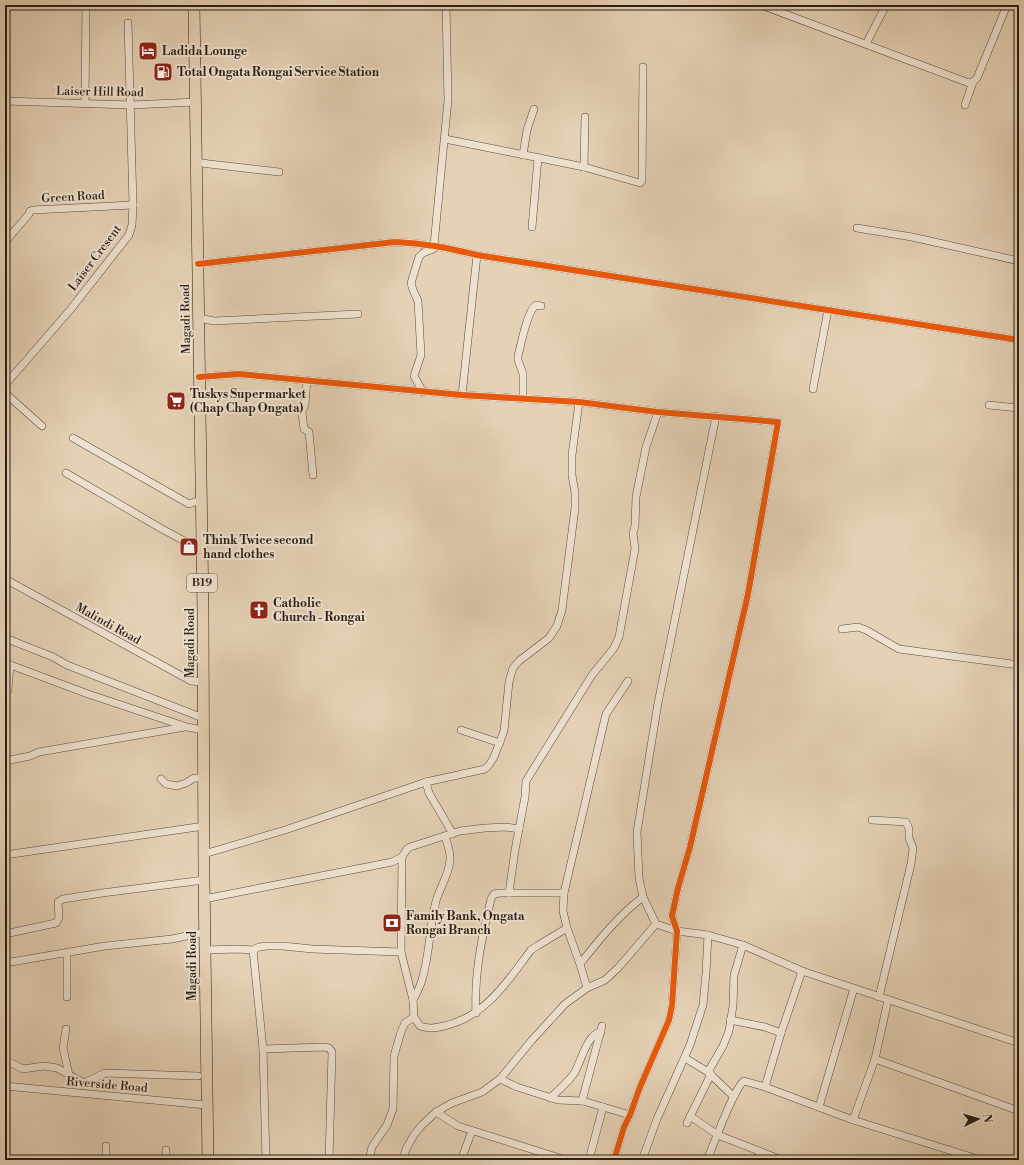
<svg xmlns="http://www.w3.org/2000/svg" width="1024" height="1165" font-family="'Libre Bodoni',serif">
	<rect width="100%" height="100%" fill="#e5d1b5"/>
	<filter id="stains"><feTurbulence type="fractalNoise" baseFrequency=".005" numOctaves="4"/><feColorMatrix values="0 0 0 0 .2 0 0 0 0 .09 0 0 0 0 .02 0 0 0 .5 -.17"/></filter>
	<radialGradient id="worn" r=".72"><stop offset=".6" stop-color="#630" stop-opacity="0"/><stop offset="1" stop-color="#630" stop-opacity=".3"/></radialGradient>
	<g fill="none" stroke-linecap="round" stroke-linejoin="round">
		<g stroke="#584b3d" stroke-width="8">
			<g id="minor">
				<path d="M 761,5 L 969,83 L 973,82 L 977,78 L 1007,5"/>
				<path d="M 866,44 L 886,5"/>
				<path d="M 5,101 L 131,105 L 196,102"/>
				<path d="M 85,103 L 86,5"/>
				<path d="M 965,105 L 973,82"/>
				<path d="M 445,139 L 584,167 L 640,183 L 642,181 L 643,67"/>
				<path d="M 523,155 L 527,130 L 534,109"/>
				<path d="M 196,162 L 209,164 L 279,172"/>
				<path d="M 584,167 L 585,117"/>
				<path d="M 532,227 L 538,158"/>
				<path d="M 857,228 L 912,237 L 1019,261"/>
				<path d="M 5,242 L 29,214 L 30,211 L 33,210 L 133,205"/>
				<path d="M 434,245 L 448,100 L 446,5"/>
				<path d="M 198,264 L 395,242 C 425,243 448,248 477,255 L 1019,340"/>
				<path d="M 199,318 L 214,321 L 358,314"/>
				<path d="M 199,377 L 239,374 L 462,395 L 579,402 L 658,412 L 778,422 L 748,594 L 690,847 L 678,888 L 672,916 L 677,931 L 672,1005 L 669,1020 L 640,1087 L 630,1115 L 624,1127 L 614,1160"/>
				<path d="M 307,380 L 305,405 L 302,412 L 304,429 L 309,432 L 313,475"/>
				<path d="M 5,385 L 70,310 L 129,235 L 132,225 L 133,205 L 128,23"/>
				<path d="M 813,389 L 828,310"/>
				<path d="M 423,392 L 414,376 L 421,355 L 418,301 L 413,290 L 411,283 L 419,257 L 423,253 L 433,249"/>
				<path d="M 5,393 L 42,426"/>
				<path d="M 462,395 L 477,255"/>
				<path d="M 523,399 L 523,374 L 518,360 L 518,356 C 521,345 527,311 536,305 L 541,306"/>
				<path d="M 989,405 L 1019,408"/>
				<path d="M 716,416 L 658,703 L 637,832 L 639,878 L 643,897 L 656,924 L 677,931 L 708,935 L 743,945 L 802,971 L 1019,1043"/>
				<path d="M 73,438 L 189,504 L 201,500"/>
				<path d="M 66,473 L 162,529 L 190,544 L 202,544"/>
				<path d="M 5,579 L 191,681 L 203,682"/>
				<path d="M 842,629 L 858,627 L 866,630 L 899,649 L 1019,665"/>
				<path d="M 5,638 L 53,657 L 67,665 L 203,718"/>
				<path d="M 5,663 L 88,694 L 187,727 L 203,730"/>
				<path d="M 8,690 L 10,665"/>
				<path d="M 461,730 L 500,743"/>
				<path d="M 5,761 L 30,756 L 39,752 L 185,727"/>
				<path d="M 161,779 L 166,784 L 177,786 L 186,783 L 194,778 L 204,778"/>
				<path d="M 426,782 L 429,793 L 453,834"/>
				<path d="M 872,820 L 906,822 L 909,829 L 909,838 L 913,848 L 911,864 L 879,997"/>
				<path d="M 519,829 L 506,827 L 485,828 L 460,831 L 410,847 L 407,849 L 402,857 L 401,952 L 413,1000 L 414,1017 L 420,1026 C 429,1029 435,1028 444,1026 C 485,1017 507,982 531,950 L 537,946 L 567,928"/>
				<path d="M 204,854 L 285,830 L 426,782 L 485,769 L 489,765 L 494,757 L 504,731 L 509,682 L 513,668 L 519,661 L 549,638 L 557,626 L 562,610 L 575,508 L 575,493 L 572,475 L 572,455 L 579,402"/>
				<path d="M 5,855 L 204,826"/>
				<path d="M 509,893 L 515,850 L 525,797 L 526,781 L 592,675 L 614,648 L 619,637 L 635,549 L 633,533 L 635,526 L 636,497 L 646,447 L 658,412"/>
				<path d="M 204,899 L 392,862 L 402,857"/>
				<path d="M 5,934 L 56,923 L 59,918 L 58,902 L 63,899 L 102,893 L 204,880"/>
				<path d="M 205,950 L 238,949 L 253,950 L 259,947 L 267,946 L 283,946 L 312,949 L 401,952"/>
				<path d="M 253,950 L 263,1049 L 266,1160"/>
				<path d="M 5,963 L 105,946 L 172,939 L 205,932"/>
				<path d="M 580,964 C 599,940 619,915 643,897"/>
				<path d="M 587,988 L 580,964 L 567,928 L 563,911 L 564,893 L 606,714 L 628,681"/>
				<path d="M 67,997 L 67,953"/>
				<path d="M 413,1000 C 416,994 419,989 421,983 C 430,956 429,928 436,901 C 440,887 449,875 450,860 C 451,852 447,844 445,836"/>
				<path d="M 476,1013 C 474,974 482,936 491,899 L 494,894 L 500,893 L 564,893"/>
				<path d="M 730,1020 L 765,1027 L 781,1033"/>
				<path d="M 66,1029 L 63,1048 L 69,1075"/>
				<path d="M 263,1049 L 324,1047 L 329,1048 L 332,1052 L 329,1160"/>
				<path d="M 685,1058 L 708,1072 L 733,1096"/>
				<path d="M 875,1059 L 1019,1111"/>
				<path d="M 5,1060 L 23,1069 L 44,1066 L 57,1068 L 84,1083 L 105,1073 L 198,1076"/>
				<path d="M 708,1072 L 723,1046 L 729,1031 L 733,1006 L 734,975 L 743,945"/>
				<path d="M 500,1079 L 517,1087 L 558,1100 L 583,1101 L 630,1115"/>
				<path d="M 5,1086 L 206,1105"/>
				<path d="M 765,1087 L 781,1033 L 802,971"/>
				<path d="M 550,1098 C 558,1091 566,1084 573,1075 C 581,1064 586,1034 601,1032"/>
				<path d="M 582,1101 L 602,1026"/>
				<path d="M 819,1107 L 854,988"/>
				<path d="M 436,1112 L 458,1126 L 566,1160"/>
				<path d="M 690,1116 L 718,1135 L 782,1160"/>
				<path d="M 853,1120 L 875,1059 L 888,1000"/>
				<path d="M 687,1123 L 711,1074"/>
				<path d="M 106,1146 L 106,1160"/>
				<path d="M 166,1150 L 166,1160"/>
				<path d="M 77,1159 L 88,1160"/>
				<path d="M 369,1160 L 372,1147 L 387,1125 L 393,1109 L 394,1056 L 401,1032 L 405,1023 L 414,1017"/>
				<path d="M 403,1160 L 406,1149 L 414,1135 L 422,1125 L 436,1112 L 452,1103 L 482,1092 L 500,1079 L 532,1040 L 565,1004 L 587,988 L 605,980 L 618,968 L 656,924"/>
				<path d="M 461,1160 L 472,1131"/>
				<path d="M 589,1160 L 603,1107"/>
				<path d="M 642,1160 L 657,1119 L 690,1045 L 703,1005 L 706,973 L 708,935"/>
				<path d="M 707,1160 C 713,1146 734,1088 744,1081 L 765,1087 L 853,1120 L 981,1160"/>
				<path d="M 756,1160 L 761,1153"/>
			</g>
		</g>
		<g stroke="#291e15" stroke-width="12">
			<path id="highway" d="M 194,5 L 203,612 L 204,880 L 208,1160"/>
		</g>
		<use href="#minor" stroke="#eee1cf" stroke-width="7"/>
		<use href="#highway" stroke="#e5d1b5" stroke-width="11"/>
		<g stroke="#eee1cf" stroke-width="8">
			<g id="cycleway">
				<path d="M 198,264 L 395,242 C 425,243 448,248 477,255 L 1019,340"/>
				<path d="M 199,377 L 239,374 L 462,395 L 579,402 L 658,412 L 778,422 L 748,594 L 690,847 L 678,888 L 672,916 L 677,931 L 672,1005 L 669,1020 L 640,1087 L 630,1115 L 624,1127 L 614,1160"/>
			</g>
		</g>
		<use href="#cycleway" stroke="#e8590c" stroke-width="6"/>
	</g>
	<defs>
		<g id="hotel-square" transform="scale(1)"><rect x="-9" y="-9" width="18" height="18" rx="4" fill="#8f2418" stroke="#eee1cf"/><path d="M-6-4.5h1.5V1H6V5H4.5V3h-9V5H-6ZM-4 0a1.8 1.8 0 1 1 3.6 0ZM.5 0V-2.5h3Q6-2.5 6 0Z" fill="#fff"/></g>
		<g id="fuel-square" transform="scale(1)"><rect x="-9" y="-9" width="18" height="18" rx="4" fill="#8f2418" stroke="#eee1cf"/><path d="M-5.5-6h7V0h2V4h1.3V-2.5L3-4.5l.8-.8L6-3V5H2.5V1h-1V6h-7ZM-4.2-4.7v3.2H.2V-4.7Z" fill="#fff"/></g>
		<g id="supermarket-square" transform="scale(1)"><rect x="-9" y="-9" width="18" height="18" rx="4" fill="#8f2418" stroke="#eee1cf"/><path d="M-6-5.5h2.5l.6 2H6L4.5 2H-2.5L-4.4-4H-6ZM-1.5 3.2a1.3 1.3 0 1 0 .1 0ZM3 3.2a1.3 1.3 0 1 0 .1 0Z" fill="#fff"/></g>
		<g id="shop-square" transform="scale(1)"><rect x="-9" y="-9" width="18" height="18" rx="4" fill="#8f2418" stroke="#eee1cf"/><path d="M-5-2.5h2.3a2.7 3.5 0 0 1 5.4 0H5L5.5 6h-11ZM-1.5-2.5h3a1.5 2.3 0 0 0-3 0Z" fill="#fff"/></g>
		<g id="church-square" transform="scale(1)"><rect x="-9" y="-9" width="18" height="18" rx="4" fill="#8f2418" stroke="#eee1cf"/><path d="M-1.2-6h2.4v3.5h3.3v2.4h-3.3V6h-2.4V-.1h-3.3v-2.4h3.3Z" fill="#fff"/></g>
		<g id="bank-square" transform="scale(1)"><rect x="-9" y="-9" width="18" height="18" rx="4" fill="#8f2418" stroke="#eee1cf"/><path d="M-6-4H6V4H-6ZM0-2.3a2.3 2.3 0 1 0 0 4.6a2.3 2.3 0 1 0 0-4.6Z" fill="#fff"/></g>
	</defs>
	<g fill-rule="evenodd">
		<use href="#hotel-square" x="148" y="51"/>
		<use href="#fuel-square" x="163" y="72"/>
		<use href="#supermarket-square" x="176" y="401"/>
		<use href="#shop-square" x="189" y="547"/>
		<use href="#church-square" x="259" y="610"/>
		<use href="#bank-square" x="392" y="923"/>
	</g>
	<g text-anchor="middle" dominant-baseline="central" stroke-width="4" stroke-linejoin="round" paint-order="stroke">
		<rect fill="#eee1cf" stroke="#64584d" stroke-width="1" x="187" y="574" width="30" height="18" rx="3"/>
		<g font-size="11" font-weight="bold" fill="#291e15">
			<text x="202" y="583">B19</text>
		</g>
		<g font-size="12" font-weight="bold" fill="#291e15" stroke="#eee1cf" text-anchor="start">
			<text x="162" y="51">Ladida Lounge</text>
			<text x="177" y="72">Total Ongata Rongai Service Station</text>
			<text x="190" y="394">Tuskys Supermarket<tspan x="190" dy="14">(Chap Chap Ongata)</tspan></text>
			<text x="203" y="540">Think Twice second<tspan x="203" dy="14">hand clothes</tspan></text>
			<text x="273" y="603">Catholic<tspan x="273" dy="14">Church - Rongai</tspan></text>
			<text x="406" y="916">Family Bank, Ongata<tspan x="406" dy="14">Rongai Branch</tspan></text>
		</g>
		<g font-size="12" fill="#291e15" stroke="#eee1cf">
			<text transform="translate(100 92) rotate(1)">Laiser Hill Road</text>
			<text transform="translate(73 197) rotate(-3)">Green Road</text>
			<text transform="translate(95 258) rotate(-53)">Laiser Cresent</text>
			<text transform="translate(186 319) rotate(-91)">Magadi Road</text>
			<text transform="translate(108 624) rotate(29)">Malindi Road</text>
			<text transform="translate(190 643) rotate(-90)">Magadi Road</text>
			<text transform="translate(192 966) rotate(-90)">Magadi Road</text>
			<text transform="translate(107 1085) rotate(5)">Riverside Road</text>
		</g>
	</g>
	<rect width="1024" height="1165" fill="none" stroke="#e5d1b5" stroke-width="20"/>
	<rect x="6" y="6" width="1012" height="1153" fill="none" stroke="#291e15" stroke-width="2"/>
	<rect x="10" y="10" width="1004" height="1145" fill="none" stroke="#291e15"/>
	<g transform="translate(978 1119) rotate(85)" stroke="#eee1cf" stroke-width="3" paint-order="stroke">
	<path d="M0-3L7 15L0 10L-7 15Z" fill="#291e15"/>
	<text y="-6" font-size="11" font-weight="bold" text-anchor="middle" fill="#291e15">N</text>
	</g>
	<rect width="100%" height="100%" filter="url(#stains)"/>
	<rect width="100%" height="100%" fill="url(#worn)"/>
</svg>
